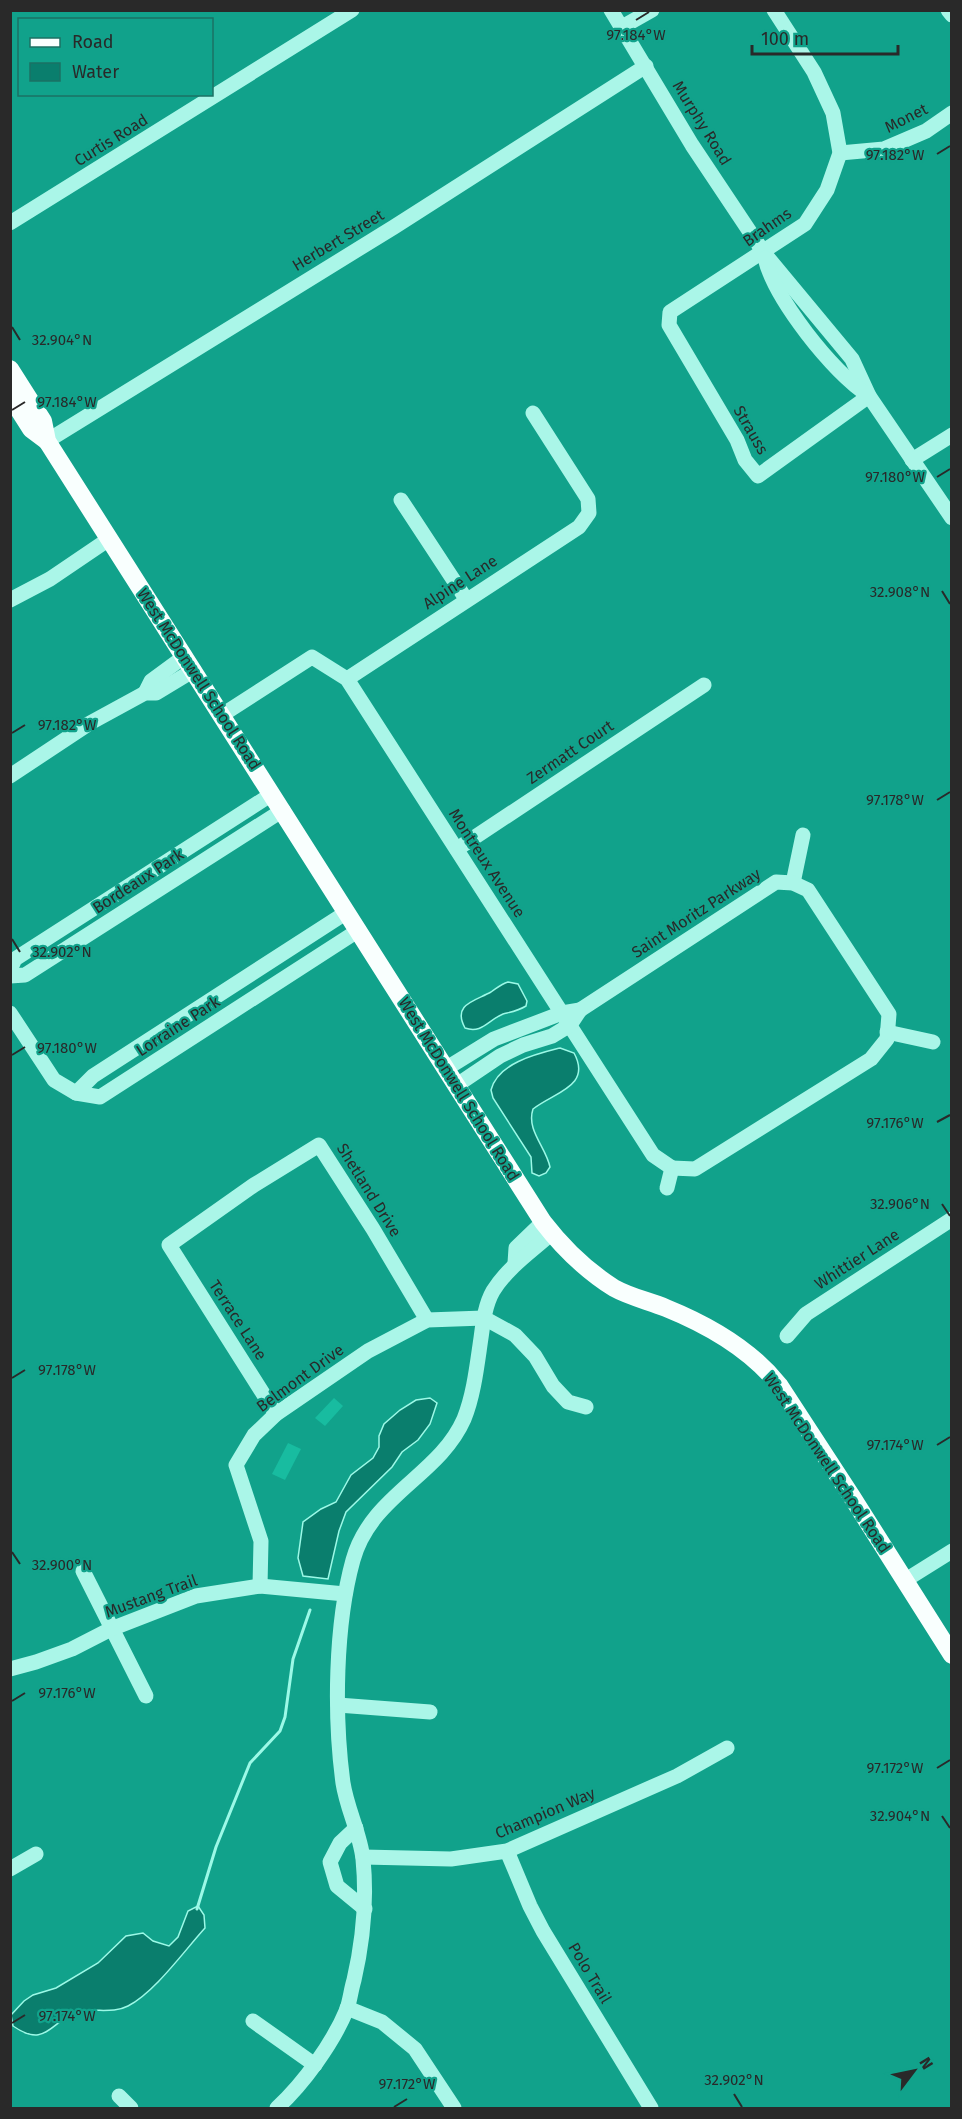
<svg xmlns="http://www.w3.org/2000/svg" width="962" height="2119" font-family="'Fira Sans',sans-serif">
	<rect width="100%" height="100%" fill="#11a28b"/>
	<g fill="#18bca0">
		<path d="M 334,1398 L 343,1406 L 325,1426 L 315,1418 Z"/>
		<path d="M 288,1443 L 301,1449 L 285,1480 L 272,1474 Z"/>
	</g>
	<g fill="#0a7e6d" stroke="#9cf9e7" stroke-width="1.5">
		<path d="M 508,982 L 518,984 L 527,1001 L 526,1006 C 518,1011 511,1012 503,1014 C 488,1020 482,1034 465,1028 C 452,1004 475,1001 491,992 C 497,988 501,984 508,982 Z"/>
		<path d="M 560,1048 L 574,1053 C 592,1086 555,1092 533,1109 C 526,1130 546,1147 550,1167 L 546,1173 L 539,1176 L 532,1173 L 531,1157 L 493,1098 L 491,1090 C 498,1063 536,1054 560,1048 Z"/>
		<path d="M 430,1398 L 437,1403 L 430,1424 L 418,1440 L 402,1452 L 392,1467 L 346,1512 L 339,1531 L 328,1579 L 303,1576 L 298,1558 L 303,1522 L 321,1509 L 336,1502 L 351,1475 L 373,1458 L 379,1447 L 379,1436 L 384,1424 L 400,1410 L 416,1400 Z"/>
		<path d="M 198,1906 L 204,1915 L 205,1928 C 184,1951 155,1992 128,2006 C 111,2015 90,2006 73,2014 C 49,2024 45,2048 13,2026 L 11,2015 L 24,2001 L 33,1995 L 56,1988 L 98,1963 L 126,1936 L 143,1933 L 153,1941 L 169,1946 L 178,1937 L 188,1911 Z"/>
	</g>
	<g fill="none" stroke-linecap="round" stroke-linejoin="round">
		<path stroke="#9cf9e7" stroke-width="3" d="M 197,1909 L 216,1847 L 250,1763 L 280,1731 L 285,1717 L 293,1659 L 310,1610"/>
		<g stroke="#aaf6e8" stroke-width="15">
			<path d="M 611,10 L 692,145 L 764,253 L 852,359 L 869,396 L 952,518"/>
			<path d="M 774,10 L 814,72 L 833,113 L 840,153 L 827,190 L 805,224 L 670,312 L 669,325 L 737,440 L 745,460 L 758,476 L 869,396"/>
			<path d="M 948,10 L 952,15"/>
			<path d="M 622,27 L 652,10"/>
			<path d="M 840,153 L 884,149 L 926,131 L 952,113"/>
			<path d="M 10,223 L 352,10"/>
			<path d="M 765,258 C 774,298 833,373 868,395"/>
			<path d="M 47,441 L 394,227 L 646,66"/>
			<path d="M 912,460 L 952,435"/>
			<path d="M 401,500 L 466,599"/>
			<path d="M 10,600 L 50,579 L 109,539"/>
			<path d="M 347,679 L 579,527 L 589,513 L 588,499 L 533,413"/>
			<path d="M 145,693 L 151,681 L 185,656"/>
			<path d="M 222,715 L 312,657 L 347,679 L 653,1155 L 672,1168"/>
			<path d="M 10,776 L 90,723 L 145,693 L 156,693 L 194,670"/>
			<path d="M 457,849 L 704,685"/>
			<path d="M 793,883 L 803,835"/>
			<path d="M 10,970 L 15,959 L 272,794"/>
			<path d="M 10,976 L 25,975 L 283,810"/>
			<path d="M 580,1010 L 776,882 L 793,883 L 808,890 L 889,1014 L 887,1039 L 871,1059 L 695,1169 L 672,1168"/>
			<path d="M 10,1013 L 54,1080 L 76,1093 L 100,1097 L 359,930"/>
			<path d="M 887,1032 L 933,1042"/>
			<path d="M 447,1068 L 494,1039 L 562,1013 L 580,1010 L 570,1025 L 552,1036 L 523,1045 L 500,1056 L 457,1085"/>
			<path d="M 76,1093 L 93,1076 L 347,912"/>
			<path d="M 667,1188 L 672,1168"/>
			<path d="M 515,1263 L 516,1248 L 543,1222"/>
			<path d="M 787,1336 L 806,1314 L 952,1219"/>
			<path d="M 276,1414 L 169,1245 L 254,1185 L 319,1145 L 373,1229 L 427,1320"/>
			<path d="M 83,1571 L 146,1696"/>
			<path d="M 904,1581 L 952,1551"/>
			<path d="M 260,1586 L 261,1541 L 236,1465 L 254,1435 L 276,1414 L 368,1351 L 427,1320 L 484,1318 L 515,1335 L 535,1356 L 553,1386 L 568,1402 L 586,1407"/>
			<path d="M 10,1669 L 36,1662 L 72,1649 L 111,1629 L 196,1596 L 260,1586 L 345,1594"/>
			<path d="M 338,1705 L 430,1712"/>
			<path d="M 356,1828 L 340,1843 L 330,1862 L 337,1886 L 365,1909"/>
			<path d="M 507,1851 L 530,1906 L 543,1931 L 651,2108"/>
			<path d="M 363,1857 L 451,1859 L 507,1851 L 677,1776 L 727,1748"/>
			<path d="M 10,1869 L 36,1854"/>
			<path d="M 347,2008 L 382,2022 L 415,2049 L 454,2108"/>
			<path d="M 253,2021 L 315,2065"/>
			<path d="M 119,2096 L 131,2108"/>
			<path d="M 277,2108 C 304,2083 333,2043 347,2009 C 350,2000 351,1990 354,1980 C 363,1941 367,1900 363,1859 C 360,1833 347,1809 343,1783 C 334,1716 335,1625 353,1560 C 371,1495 439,1476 464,1419 C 474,1394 477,1365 481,1338 C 483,1323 485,1305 493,1291 C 508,1267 531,1252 552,1233"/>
		</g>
		<g stroke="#f9fffe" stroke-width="18">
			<path d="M 10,369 L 43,421 L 47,441 L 543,1222 C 563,1248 587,1271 614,1288 C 630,1297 649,1301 666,1308 C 708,1325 751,1350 779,1385 L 852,1497 L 952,1655"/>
			<path d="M 10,396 L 31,429 L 47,441"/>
		</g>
	</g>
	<path fill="none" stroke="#292929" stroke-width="2" d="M 636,20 L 649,12M 937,154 L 950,146M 12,327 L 20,340M 12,410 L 25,402M 937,477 L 950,469M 942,591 L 950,604M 12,733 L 25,725M 937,800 L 950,792M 12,939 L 20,952M 12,1055 L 25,1047M 937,1122 L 950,1115M 942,1204 L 950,1216M 12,1378 L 25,1370M 937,1445 L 950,1437M 12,1552 L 20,1564M 12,1701 L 25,1693M 937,1768 L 950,1760M 942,1816 L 950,1828M 12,2023 L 25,2015M 734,2094 L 742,2107M 394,2107 L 407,2099"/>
	<g text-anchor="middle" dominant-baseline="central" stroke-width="4.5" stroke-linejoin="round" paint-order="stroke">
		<g font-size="16" fill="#292929" stroke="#11a28b">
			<text transform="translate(906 118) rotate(-27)">Monet</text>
			<text transform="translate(702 123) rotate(58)">Murphy Road</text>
			<text transform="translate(111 140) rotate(-32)">Curtis Road</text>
			<text transform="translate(767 227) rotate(-35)">Brahms</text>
			<text transform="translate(338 240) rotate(-31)">Herbert Street</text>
			<text transform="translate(751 430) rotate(60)">Strauss</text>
			<text transform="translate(460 582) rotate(-33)">Alpine Lane</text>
			<text transform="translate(199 679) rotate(57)">West McDonwell School Road</text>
			<text transform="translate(570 752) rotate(-34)">Zermatt Court</text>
			<text transform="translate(487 863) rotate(57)">Montreux Avenue</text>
			<text transform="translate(138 881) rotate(-33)">Bordeaux Park</text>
			<text transform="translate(696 913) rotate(-33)">Saint Moritz Parkway</text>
			<text transform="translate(178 1026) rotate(-33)">Lorraine Park</text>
			<text transform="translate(459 1089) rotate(58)">West McDonwell School Road</text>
			<text transform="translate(369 1190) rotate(58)">Shetland Drive</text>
			<text transform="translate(857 1259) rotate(-33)">Whittier Lane</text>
			<text transform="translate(238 1320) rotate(57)">Terrace Lane</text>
			<text transform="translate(300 1378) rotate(-36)">Belmont Drive</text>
			<text transform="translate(827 1463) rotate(56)">West McDonwell School Road</text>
			<text transform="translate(151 1596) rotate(-20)">Mustang Trail</text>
			<text transform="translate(545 1813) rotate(-23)">Champion Way</text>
			<text transform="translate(590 1973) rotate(59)">Polo Trail</text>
		</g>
	</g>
	<g font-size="15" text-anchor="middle" fill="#292929" stroke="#11a28b" stroke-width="4.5" stroke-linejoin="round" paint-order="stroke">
		<text x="636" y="40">97.184°W</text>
		<text x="895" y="160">97.182°W</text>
		<text x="62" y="345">32.904°N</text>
		<text x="67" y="407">97.184°W</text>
		<text x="895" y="482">97.180°W</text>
		<text x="900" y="597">32.908°N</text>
		<text x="67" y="730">97.182°W</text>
		<text x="895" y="805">97.178°W</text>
		<text x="62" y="957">32.902°N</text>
		<text x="67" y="1053">97.180°W</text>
		<text x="895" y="1128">97.176°W</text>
		<text x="900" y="1209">32.906°N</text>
		<text x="67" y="1375">97.178°W</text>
		<text x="895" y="1450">97.174°W</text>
		<text x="62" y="1570">32.900°N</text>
		<text x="67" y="1698">97.176°W</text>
		<text x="895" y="1773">97.172°W</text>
		<text x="900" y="1821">32.904°N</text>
		<text x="67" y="2021">97.174°W</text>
		<text x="734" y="2085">32.902°N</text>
		<text x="407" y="2089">97.172°W</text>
	</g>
	<rect width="962" height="2119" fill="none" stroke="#292929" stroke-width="24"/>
	<rect x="18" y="18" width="195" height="78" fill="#11a28b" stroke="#1b7264" stroke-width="1.5"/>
	<rect x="30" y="38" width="30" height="9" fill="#f9fffe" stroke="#1b7264" stroke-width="1.5"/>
	<text x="72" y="48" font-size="18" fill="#292929">Road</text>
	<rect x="30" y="63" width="30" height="18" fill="#0a7e6d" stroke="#1b7264" stroke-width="1.5"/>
	<text x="72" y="78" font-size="18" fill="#292929">Water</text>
	<g transform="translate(914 2071) rotate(58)" stroke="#11a28b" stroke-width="4.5" paint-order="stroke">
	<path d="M0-4.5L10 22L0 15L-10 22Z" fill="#292929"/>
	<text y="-9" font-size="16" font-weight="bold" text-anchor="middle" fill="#292929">N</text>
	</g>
	<path d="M752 45v9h146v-9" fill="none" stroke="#292929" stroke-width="3"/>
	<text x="761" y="45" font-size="18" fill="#292929" stroke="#11a28b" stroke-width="4.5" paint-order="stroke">100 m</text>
</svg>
